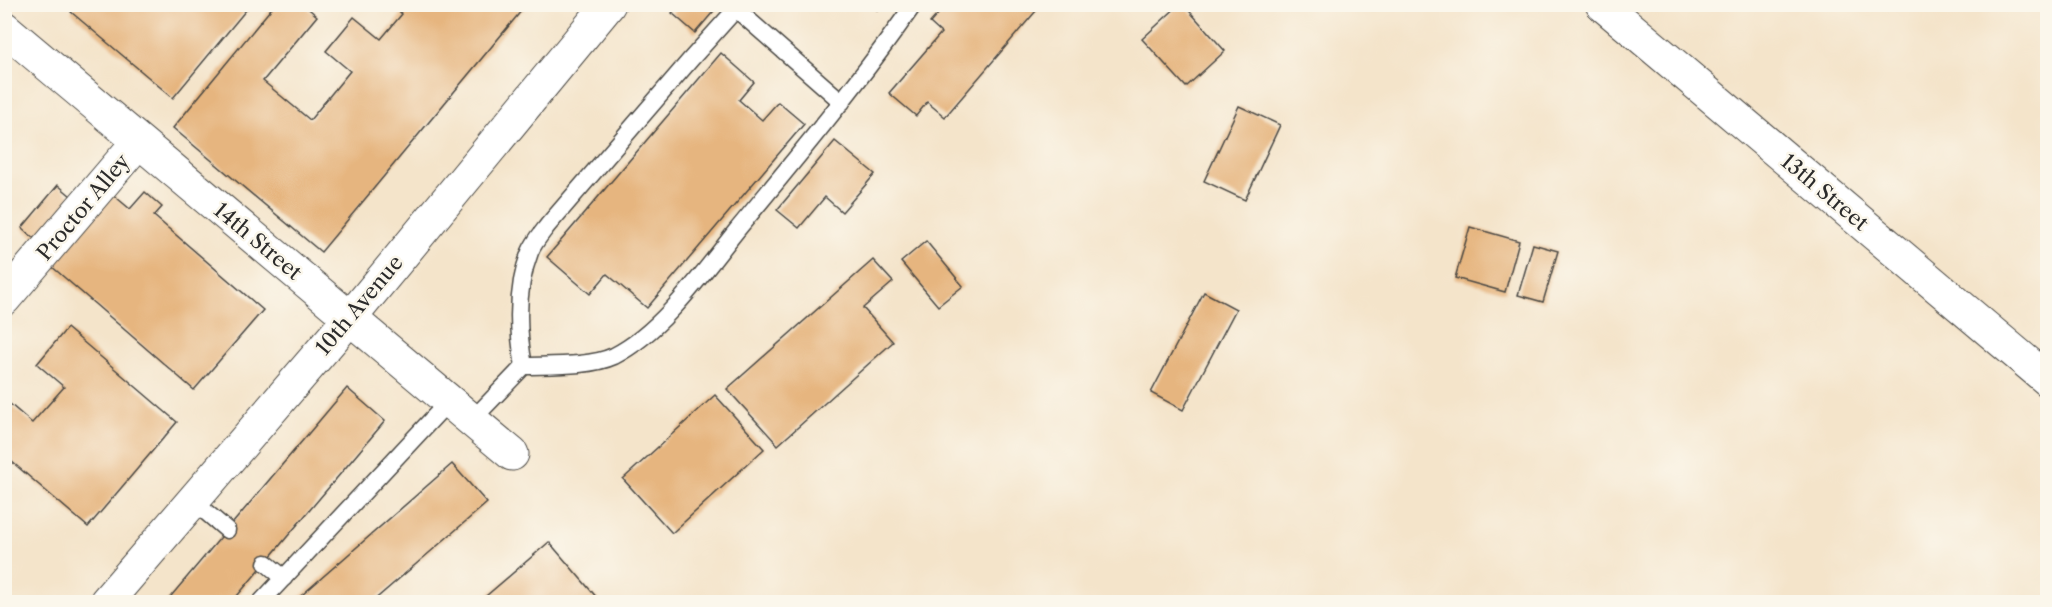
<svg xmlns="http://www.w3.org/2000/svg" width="2052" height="607" font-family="'Libre Caslon Text',serif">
	<rect width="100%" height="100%" fill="#fbf7ec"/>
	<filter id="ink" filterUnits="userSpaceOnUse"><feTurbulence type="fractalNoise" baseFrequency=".0167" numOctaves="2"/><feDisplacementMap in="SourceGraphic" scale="12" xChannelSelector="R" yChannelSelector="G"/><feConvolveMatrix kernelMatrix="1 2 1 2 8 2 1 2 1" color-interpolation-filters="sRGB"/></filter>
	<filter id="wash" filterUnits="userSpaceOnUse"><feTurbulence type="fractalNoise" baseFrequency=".008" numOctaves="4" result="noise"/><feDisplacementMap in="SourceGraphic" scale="24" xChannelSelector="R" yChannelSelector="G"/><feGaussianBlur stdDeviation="1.35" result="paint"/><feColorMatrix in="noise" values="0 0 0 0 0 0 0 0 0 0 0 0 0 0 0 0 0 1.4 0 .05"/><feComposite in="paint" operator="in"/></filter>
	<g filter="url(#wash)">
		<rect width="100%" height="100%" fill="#f4e4ca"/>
		<g id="blocks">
			<g fill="#e6b57f">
				<path d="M 77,4 L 251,4 L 173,98 L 71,12 Z"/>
				<path d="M 275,4 L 303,4 L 317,16 L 263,81 L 310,120 L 350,71 L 326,51 L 354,17 L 381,39 L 402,14 L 391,4 L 527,4 L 321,252 L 173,128 Z"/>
				<path d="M 870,4 L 882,4 L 877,10 Z"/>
				<path d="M 947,4 L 1042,4 L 945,117 L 927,102 L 916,116 L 889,93 L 941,33 L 930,23 Z"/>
				<path d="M 1180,4 L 1183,4 L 1225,51 L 1186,87 L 1142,39 Z"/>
				<path d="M 680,5 L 719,5 L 695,33 L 672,13 Z"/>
				<path d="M 721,53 L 754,82 L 739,100 L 762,120 L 778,102 L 804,124 L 647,308 L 607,274 L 590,294 L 547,257 Z"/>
				<path d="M 1239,106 L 1280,125 L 1245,200 L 1204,181 Z"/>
				<path d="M 835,141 L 875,174 L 842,212 L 825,197 L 799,228 L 777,210 Z"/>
				<path d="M 58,185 L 78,202 L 42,245 L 22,228 Z"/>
				<path d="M 145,192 L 162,207 L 154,216 L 263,310 L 194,390 L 50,265 L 111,193 L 130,209 Z"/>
				<path d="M 1470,227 L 1519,241 L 1505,292 L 1455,278 Z"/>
				<path d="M 926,241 L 963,286 L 938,306 L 901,262 Z"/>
				<path d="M 1533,244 L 1558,251 L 1543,302 L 1518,295 Z"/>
				<path d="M 873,260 L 893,282 L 863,308 L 893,342 L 778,445 L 727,389 Z"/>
				<path d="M 1204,292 L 1236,309 L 1183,410 L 1151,393 Z"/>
				<path d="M 67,328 L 177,422 L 88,527 L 4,455 L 4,399 L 32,423 L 64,387 L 37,364 Z"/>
				<path d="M 347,388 L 385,421 L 232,602 L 166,602 Z"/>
				<path d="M 715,395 L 764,449 L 672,533 L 623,479 Z"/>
				<path d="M 452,464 L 487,503 L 372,602 L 294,602 Z"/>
				<path d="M 549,542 L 598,599 L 594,602 L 479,602 Z"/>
			</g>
		</g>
	</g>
	<g filter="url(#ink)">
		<use href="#blocks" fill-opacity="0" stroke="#494743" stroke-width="1.5"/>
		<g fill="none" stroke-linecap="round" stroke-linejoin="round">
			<g stroke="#494743" stroke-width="19">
				<g id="service">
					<path d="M 740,4 L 736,9 L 842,102"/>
					<path d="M 524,366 C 517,328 516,288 530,252 C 534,242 542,233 548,225 L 691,59 L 736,9"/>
					<path d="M 472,420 L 524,366 C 550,365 590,367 614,356 C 662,332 704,271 737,230 C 798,156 859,83 914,4"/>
					<path d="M 193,501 L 227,530"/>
					<path d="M 266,563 L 284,578"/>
					<path d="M 261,602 L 449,401"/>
				</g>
			</g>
			<g stroke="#494743" stroke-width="35">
				<g id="minor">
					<path d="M 4,28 L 512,454"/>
					<path d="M 4,299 L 138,142"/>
				</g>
			</g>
			<g stroke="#494743" stroke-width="35">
				<path id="secondary" d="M 106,602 L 350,318 L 609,4"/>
			</g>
			<g stroke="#494743" stroke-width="35">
				<path id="primary" d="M 1602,4 L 2048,380"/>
			</g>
			<use href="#service" stroke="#fff" stroke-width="16"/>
			<use href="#minor" stroke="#fff" stroke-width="33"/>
			<use href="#secondary" stroke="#fff" stroke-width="33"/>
			<use href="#primary" stroke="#fff" stroke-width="33"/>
		</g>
	</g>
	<g text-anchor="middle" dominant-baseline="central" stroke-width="5" stroke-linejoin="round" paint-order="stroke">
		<g font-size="21" fill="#2b2b2b" stroke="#fbf7ec">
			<text transform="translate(1825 192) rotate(40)">13th Street</text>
			<text transform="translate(83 207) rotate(-50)">Proctor Alley</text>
			<text transform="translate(258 241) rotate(40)">14th Street</text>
			<text transform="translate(359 305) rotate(-50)">10th Avenue</text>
		</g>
	</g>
	<rect width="2052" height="607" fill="none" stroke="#fbf7ec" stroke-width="24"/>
</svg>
